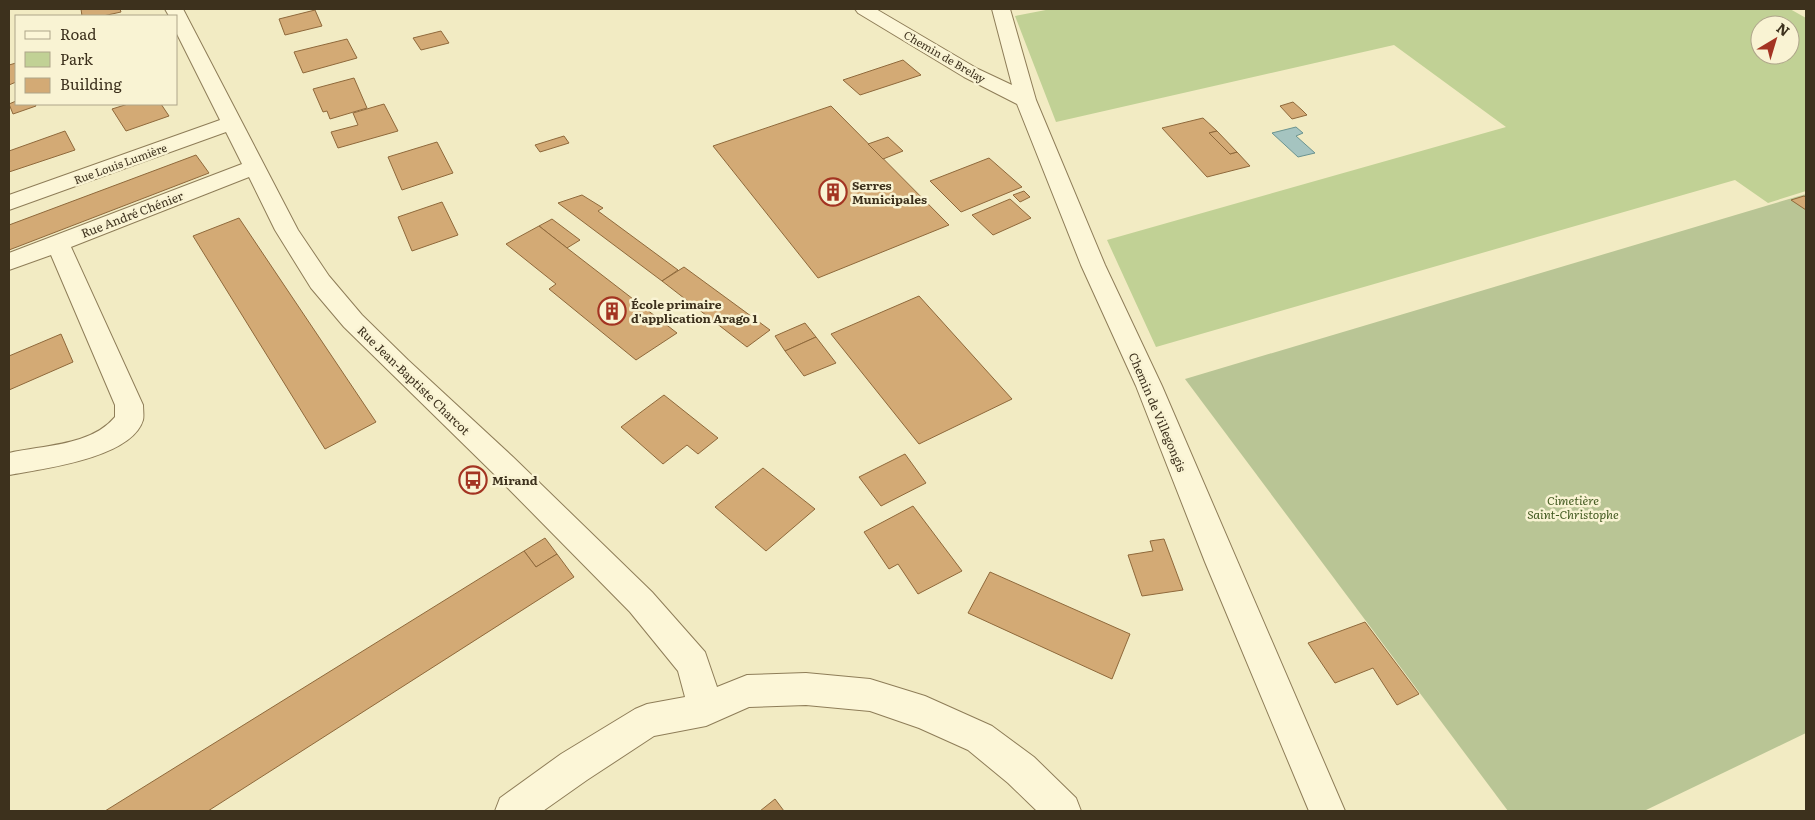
<svg xmlns="http://www.w3.org/2000/svg" width="1815" height="820" font-family="Literata,serif">
	<rect width="100%" height="100%" fill="#f2ebc3"/>
	<path fill="#c1d195" fill-rule="evenodd" d="M 1051,9 L 1790,9 L 1806,18 L 1806,191 L 1768,203 L 1735,180 L 1156,347 L 1107,240 L 1506,127 L 1394,45 L 1056,122 L 1015,16 ZM 1760,25 L 1790,25 L 1790,55 L 1760,55 Z"/>
	<path fill="#b9c595" d="M 1806,194 L 1806,733 L 1644,811 L 1508,811 L 1185,379 Z"/>
	<path fill="#a5c4c0" stroke="#6b9490" d="M 1296,127 L 1303,133 L 1296,136 L 1315,153 L 1298,157 L 1272,133 Z"/>
	<g fill="#d3aa75" stroke="#8f693b">
		<path d="M 81,9 L 120,9 L 121,12 L 103,16 L 82,16 Z"/>
		<path d="M 315,10 L 322,26 L 285,35 L 279,19 Z"/>
		<path d="M 441,31 L 449,43 L 421,50 L 413,38 Z"/>
		<path d="M 347,39 L 357,58 L 303,73 L 294,52 Z"/>
		<path d="M 903,60 L 921,75 L 860,95 L 843,80 Z"/>
		<path d="M 16,63 L 16,82 L 9,85 L 9,65 Z"/>
		<path d="M 354,78 L 367,108 L 330,119 L 327,111 L 323,112 L 313,89 Z"/>
		<path d="M 16,101 L 16,104 L 35,104 L 36,106 L 13,114 L 9,104 Z"/>
		<path d="M 1293,102 L 1302,110 L 1307,115 L 1292,119 L 1280,106 Z"/>
		<path d="M 128,104 L 161,104 L 169,116 L 126,131 L 112,109 Z"/>
		<path d="M 384,104 L 398,131 L 338,148 L 331,132 L 358,125 L 353,113 Z"/>
		<path d="M 831,106 L 949,225 L 818,278 L 713,146 Z"/>
		<path d="M 1203,118 L 1217,131 L 1209,133 L 1230,154 L 1237,152 L 1250,166 L 1207,177 L 1162,128 Z"/>
		<path d="M 65,131 L 75,150 L 9,172 L 9,151 Z"/>
		<path d="M 1217,131 L 1237,152 L 1230,154 L 1209,133 Z"/>
		<path d="M 564,136 L 569,143 L 540,152 L 535,145 Z"/>
		<path d="M 888,137 L 903,151 L 883,159 L 868,144 Z"/>
		<path d="M 437,142 L 453,173 L 402,190 L 388,157 Z"/>
		<path d="M 196,155 L 209,173 L 9,250 L 9,225 Z"/>
		<path d="M 989,158 L 1022,187 L 961,212 L 930,181 Z"/>
		<path d="M 1024,191 L 1030,197 L 1020,202 L 1013,195 Z"/>
		<path d="M 582,195 L 603,208 L 598,211 L 678,270 L 662,281 L 558,203 Z"/>
		<path d="M 1804,196 L 1806,197 L 1806,210 L 1791,200 Z"/>
		<path d="M 1010,199 L 1031,218 L 993,235 L 972,215 Z"/>
		<path d="M 442,202 L 458,235 L 412,251 L 398,217 Z"/>
		<path d="M 239,218 L 376,422 L 325,449 L 193,236 Z"/>
		<path d="M 552,219 L 580,240 L 567,248 L 539,226 Z"/>
		<path d="M 539,226 L 567,248 L 677,333 L 636,360 L 549,289 L 556,284 L 506,244 Z"/>
		<path d="M 684,267 L 770,330 L 747,347 L 662,281 Z"/>
		<path d="M 919,296 L 1012,399 L 919,444 L 831,334 Z"/>
		<path d="M 805,323 L 816,337 L 785,351 L 775,336 Z"/>
		<path d="M 61,334 L 73,362 L 9,390 L 9,356 Z"/>
		<path d="M 816,337 L 836,363 L 804,376 L 785,351 Z"/>
		<path d="M 664,395 L 718,438 L 698,454 L 687,445 L 663,464 L 621,427 Z"/>
		<path d="M 905,454 L 926,483 L 881,506 L 859,477 Z"/>
		<path d="M 763,468 L 815,509 L 766,551 L 715,507 Z"/>
		<path d="M 913,506 L 962,571 L 918,594 L 898,564 L 889,569 L 864,532 Z"/>
		<path d="M 545,538 L 557,554 L 536,567 L 524,551 Z"/>
		<path d="M 1164,539 L 1183,590 L 1142,596 L 1128,555 L 1153,551 L 1150,541 Z"/>
		<path d="M 524,551 L 536,567 L 557,554 L 574,577 L 208,811 L 105,811 Z"/>
		<path d="M 990,572 L 1130,634 L 1112,679 L 968,613 Z"/>
		<path d="M 1365,622 L 1419,694 L 1397,705 L 1373,668 L 1335,683 L 1308,643 Z"/>
		<path d="M 775,799 L 784,811 L 760,811 Z"/>
	</g>
	<g fill="none" stroke-linecap="round" stroke-linejoin="round">
		<g stroke="#8e7d58" stroke-width="2">
			<g id="minor">
				<path d="M 165,9 L 183,9 L 298,230 L 329,276 L 362,315 L 408,360 L 513,457 L 652,592 L 705,652 L 717,687 L 747,675 L 806,673 L 870,679 L 925,696 L 992,726 L 1034,757 L 1076,798 L 1081,811 L 1037,811 L 1008,783 L 968,750 L 919,728 L 870,711 L 806,705 L 749,707 L 706,726 L 654,736 L 587,780 L 543,811 L 495,811 L 500,798 L 561,754 L 635,709 L 647,704 L 685,697 L 678,671 L 630,612 L 493,473 L 344,327 L 311,288 L 275,230 L 249,177 L 71,247 L 143,405 C 143,410 144,416 143,420 C 132,458 42,469 9,475 L 9,453 C 43,445 91,446 115,417 L 115,405 L 51,255 L 9,270 L 9,253 L 242,164 L 226,132 L 9,210 L 9,195 L 220,120 L 176,32 L 176,16 L 169,16 Z"/>
				<path d="M 855,9 L 876,9 L 978,69 L 1012,85 L 992,9 L 1010,9 L 1036,100 L 1105,265 L 1162,386 L 1345,811 L 1309,811 L 1205,562 L 1136,386 L 1081,265 L 1017,104 L 964,77 L 858,13 Z"/>
			</g>
		</g>
		<use href="#minor" fill="#fcf6d7" fill-rule="evenodd"/>
	</g>
	<defs>
		<g id="building-ring" transform="scale(1.4375)"><circle r="9.5" fill="#f9f3d3" stroke="#a33422" stroke-width="1.5"/><path d="M-4-6H4V6H1V3H-1V6H-4ZM-2.5-4.3h1.7v1.8h-1.7ZM.8-4.3h1.7v1.8H.8ZM-2.5-1h1.7V.8h-1.7ZM.8-1h1.7V.8H.8Z" fill="#a33422"/></g>
		<g id="bus-ring" transform="scale(1.4375)"><circle r="9.5" fill="#f9f3d3" stroke="#a33422" stroke-width="1.5"/><path d="M-5-6H5V4H4V6H2V4H-2V6H-4V4H-5ZM-3.5-4V0h7V-4ZM-3.5 1.2v1.5H-2V1.2ZM2 1.2v1.5H3.5V1.2Z" fill="#a33422"/></g>
	</defs>
	<g fill-rule="evenodd">
		<use href="#building-ring" x="833" y="192"/>
		<use href="#building-ring" x="612" y="311"/>
		<use href="#bus-ring" x="473" y="480"/>
	</g>
	<g text-anchor="middle" dominant-baseline="central" stroke-width="5" stroke-linejoin="round" paint-order="stroke">
		<g font-size="11" fill="#3d311d" stroke="#f9f3d3">
			<text transform="translate(945 56) rotate(30)">Chemin de Brelay</text>
			<text transform="translate(120 163) rotate(-20)">Rue Louis Lumière</text>
		</g>
		<g font-size="12" font-weight="bold" fill="#3d311d" stroke="#f9f3d3" text-anchor="start">
			<text x="852" y="185">Serres<tspan x="852" dy="14">Municipales</tspan></text>
			<text x="631" y="304">École primaire<tspan x="631" dy="14">d'application Arago 1</tspan></text>
			<text x="492" y="480">Mirand</text>
		</g>
		<g font-size="12" fill="#3d311d" stroke="#f9f3d3">
			<text transform="translate(132 214) rotate(-21)">Rue André Chénier</text>
			<text transform="translate(414 380) rotate(44)">Rue Jean-Baptiste Charcot</text>
			<text transform="translate(1158 412) rotate(67)">Chemin de Villegongis</text>
		</g>
		<g font-size="12" font-style="italic" fill="#445b22" stroke="#f9f3d3">
			<text x="1573" y="500">Cimetière<tspan x="1573" dy="14">Saint-Christophe</tspan></text>
		</g>
	</g>
	<rect width="1815" height="820" fill="none" stroke="#3d311d" stroke-width="20"/>
	<rect x="15" y="15" width="162" height="90" fill="#f9f3d3" stroke="#aea58a"/>
	<rect x="25" y="31" width="25" height="8" fill="#fcf6d7" stroke="#aea58a"/>
	<text x="60" y="40" font-size="15" fill="#3d311d">Road</text>
	<rect x="25" y="52" width="25" height="15" fill="#c1d195" stroke="#aea58a"/>
	<text x="60" y="65" font-size="15" fill="#3d311d">Park</text>
	<rect x="25" y="78" width="25" height="15" fill="#d3aa75" stroke="#aea58a"/>
	<text x="60" y="90" font-size="15" fill="#3d311d">Building</text>
	<g transform="translate(1775 40) rotate(38)"><circle r="24" fill="#f9f3d3" stroke="#aea58a"/>
	<path d="M0-4L9 19L0 12L-9 19Z" fill="#a33422"/>
	<text y="-8" font-size="14" font-weight="bold" text-anchor="middle" fill="#3d311d">N</text>
	</g>
</svg>
